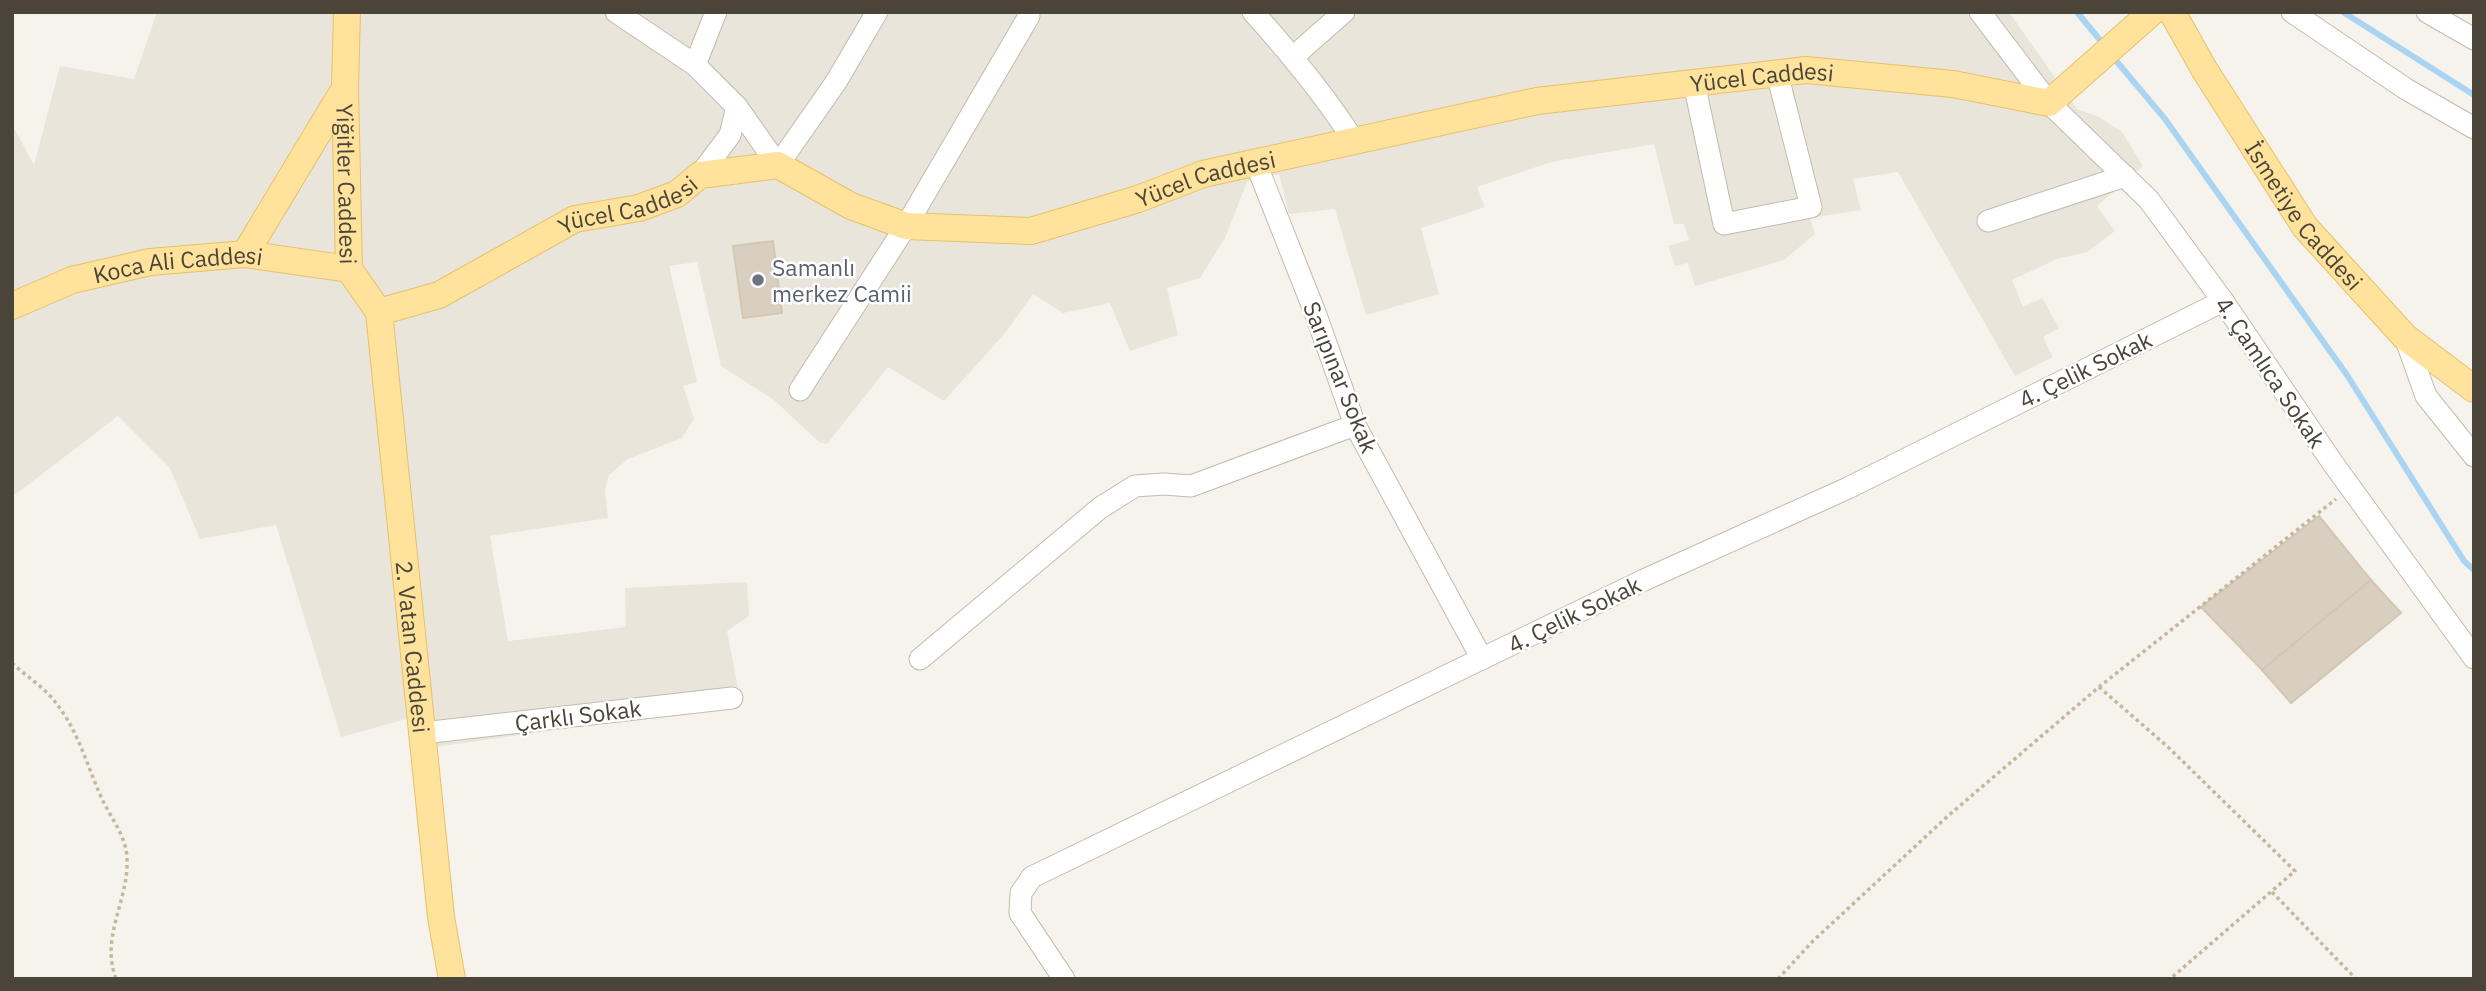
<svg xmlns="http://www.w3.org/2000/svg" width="2486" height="991" font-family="'IBM Plex Sans',sans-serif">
	<rect width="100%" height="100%" fill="#f6f3ec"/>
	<path fill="#eae5da" d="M 157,12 L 2009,12 L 2077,109 L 2099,117 L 2122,132 L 2143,166 L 2097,206 L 2115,231 L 2087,252 L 2057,259 L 2012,280 L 2023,307 L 2042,298 L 2059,328 L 2043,337 L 2053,357 L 2015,376 L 1898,172 L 1853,179 L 1861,210 L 1810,218 L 1815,234 L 1784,260 L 1695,286 L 1688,263 L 1675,266 L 1668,246 L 1689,240 L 1684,224 L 1674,224 L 1654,144 L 1551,162 L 1477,187 L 1485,207 L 1421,228 L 1439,294 L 1366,315 L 1335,209 L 1289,214 L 1279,174 L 1247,182 L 1225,238 L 1200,278 L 1167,288 L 1178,335 L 1130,351 L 1110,303 L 1063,313 L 1033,294 L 1006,332 L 944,401 L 888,367 L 827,444 L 819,442 L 774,400 L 721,366 L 697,262 L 669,266 L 697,382 L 683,386 L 694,419 L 682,438 L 628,459 L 609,475 L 605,490 L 608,518 L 490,536 L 508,641 L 626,627 L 625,588 L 747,582 L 749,616 L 727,631 L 741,704 L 414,750 L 410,718 L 341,737 L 276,525 L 200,539 L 170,468 L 118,416 L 12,497 L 12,124 L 34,165 L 60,66 L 134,79 Z"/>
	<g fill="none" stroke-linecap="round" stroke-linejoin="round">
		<g stroke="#a9d4f2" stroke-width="6">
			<path d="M 2077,12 L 2104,45"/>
			<path d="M 2343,12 L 2474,95"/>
			<path d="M 2113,57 L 2165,119 L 2347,375 L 2464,561 L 2474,570"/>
		</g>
	</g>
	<g fill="#d8cfc1" stroke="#d3c7b4" stroke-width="2">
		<path d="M 773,241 L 782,313 L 743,318 L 733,246 Z"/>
		<path d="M 2319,516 L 2371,580 L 2262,670 L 2201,607 Z"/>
		<path d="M 2371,580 L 2401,613 L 2291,703 L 2262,670 Z"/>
	</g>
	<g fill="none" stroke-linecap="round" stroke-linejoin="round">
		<g stroke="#c2bbae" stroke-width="23">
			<g id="minor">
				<path d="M 616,12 L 695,65 L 737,107 L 778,165 L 836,82 L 877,12"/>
				<path d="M 1253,12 C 1290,53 1324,94 1354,141"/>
				<path d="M 1980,12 L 2049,103 L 2149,200 L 2223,301 L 2332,462 L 2474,658"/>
				<path d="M 2292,12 L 2406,89 L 2474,128"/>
				<path d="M 2427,12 L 2474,39"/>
				<path d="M 1293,57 L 1344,12"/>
				<path d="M 695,65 L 716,12"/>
				<path d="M 1694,83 L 1724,224 L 1811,207 L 1777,73"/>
				<path d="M 1255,161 L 1316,315 L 1355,425 L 1482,659"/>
				<path d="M 700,175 L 730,135 L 737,107"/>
				<path d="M 1988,221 L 2125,176"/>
				<path d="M 2405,337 L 2426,396 L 2474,456"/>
				<path d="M 800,390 L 906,226 L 1029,16"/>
				<path d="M 920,659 L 1100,508 L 1135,486 L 1164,484 L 1191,486 L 1355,425"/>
				<path d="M 423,733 L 732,698"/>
				<path d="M 1064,979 L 1020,913 L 1021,893 L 1032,877 L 1644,580 L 1848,488 L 2223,301"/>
			</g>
		</g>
		<g stroke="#e6c16a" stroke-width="28">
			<g id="major">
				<path id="s1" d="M 347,12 L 345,88 L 349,269 L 379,312 L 441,917 L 452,979"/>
				<path id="s2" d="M 2172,12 L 2204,69 L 2305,227 L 2405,337 L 2474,389"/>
				<path d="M 245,254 L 345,88"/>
				<path id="s3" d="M 12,306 L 72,280 L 150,262 L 245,254 L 349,269"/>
				<path id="s4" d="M 379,312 L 439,295 L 575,219 L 639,208 L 677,194 L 700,175 L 778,165 L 851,206 L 906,226 L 1031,231 L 1138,199 L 1203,174 L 1537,101 L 1806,70 L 1953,84 L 2049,103 L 2152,12"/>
			</g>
		</g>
		<g stroke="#c4b79f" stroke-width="3.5" stroke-dasharray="3.5 3.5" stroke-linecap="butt">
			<path d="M 12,663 C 26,676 45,688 56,703 C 79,732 87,766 102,799 C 111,818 126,836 127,858 C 129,901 100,936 116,979"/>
			<path d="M 2099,687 L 2168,747 L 2295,871 L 2170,979"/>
			<path d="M 2272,892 L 2356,979"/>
			<path d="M 1778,979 L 1813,941 L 1949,815 L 2099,687 L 2336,499"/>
		</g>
		<use href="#minor" stroke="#fff" stroke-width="21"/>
		<use href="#major" stroke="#ffe39c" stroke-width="26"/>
	</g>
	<circle fill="#6b7280" stroke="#fff" stroke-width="2.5" cx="758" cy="280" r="7"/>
	<g text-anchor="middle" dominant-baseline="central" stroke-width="5" stroke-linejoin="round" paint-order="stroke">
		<g font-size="23" fill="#4b4439" stroke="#fff">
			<text stroke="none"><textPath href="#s4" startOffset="1449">Yücel Caddesi</textPath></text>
			<text stroke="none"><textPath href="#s4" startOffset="882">Yücel Caddesi</textPath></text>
			<text stroke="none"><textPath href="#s1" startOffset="172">Yiğitler Caddesi</textPath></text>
			<text stroke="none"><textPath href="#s4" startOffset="273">Yücel Caddesi</textPath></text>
			<text stroke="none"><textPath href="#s2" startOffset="243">İsmetiye Caddesi</textPath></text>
			<text stroke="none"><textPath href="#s3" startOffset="173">Koca Ali Caddesi</textPath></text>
			<text transform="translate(2085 369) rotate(-26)">4. Çelik Sokak</text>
			<text transform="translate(2271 372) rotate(56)">4. Çamlıca Sokak</text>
			<text transform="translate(1341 377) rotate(68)">Sarıpınar Sokak</text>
			<text transform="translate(1574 614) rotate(-26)">4. Çelik Sokak</text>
			<text stroke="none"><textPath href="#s1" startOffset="646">2. Vatan Caddesi</textPath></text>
			<text transform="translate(578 715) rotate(-7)">Çarklı Sokak</text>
		</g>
		<g font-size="23" fill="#5b616d" stroke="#fff" text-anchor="start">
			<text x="772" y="267">Samanlı<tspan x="772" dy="26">merkez Camii</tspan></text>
		</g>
	</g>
	<rect width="2486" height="991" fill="none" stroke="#4b4439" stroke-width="28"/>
</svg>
